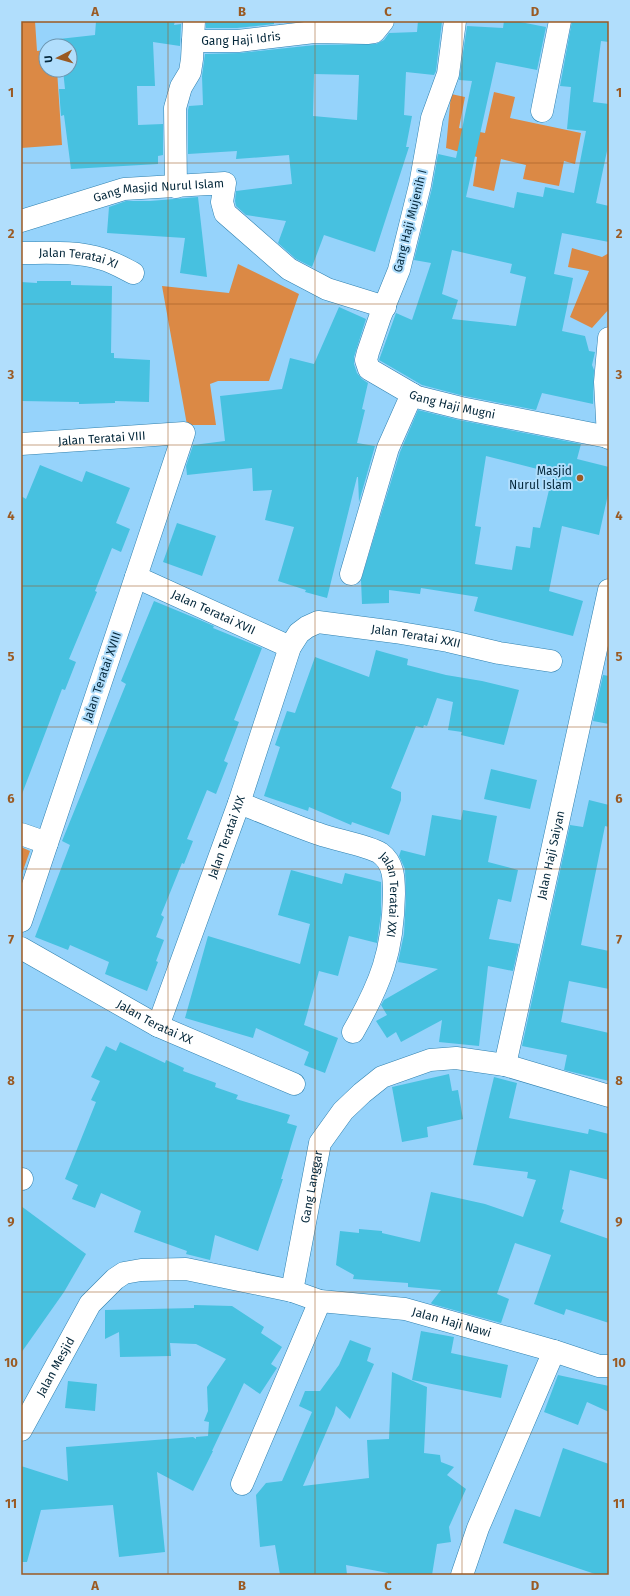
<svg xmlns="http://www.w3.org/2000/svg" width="630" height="1596" font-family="'Fira Sans',sans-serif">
	<rect width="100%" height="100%" fill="#96d3fb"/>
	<g fill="#db8945">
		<path d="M 21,21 L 35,21 L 37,51 L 46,50 L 46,70 L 57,70 L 62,145 L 21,148 Z"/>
		<path d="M 494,92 L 515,97 L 510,118 L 581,133 L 575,164 L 564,161 L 559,186 L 523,179 L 526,165 L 501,159 L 494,191 L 473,186 L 477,157 L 446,148 L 451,94 L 465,97 L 459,128 L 485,133 Z"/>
		<path d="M 572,248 L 602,257 L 609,253 L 609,309 L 592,328 L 570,317 L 589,271 L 568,267 Z"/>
		<path d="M 238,264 L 299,294 L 269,381 L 218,381 L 210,384 L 216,425 L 187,425 L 162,286 L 229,293 Z"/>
		<path d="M 21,847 L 30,851 L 21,876 Z"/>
	</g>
	<g fill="#47c1e0" fill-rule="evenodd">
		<path d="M 96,21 L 175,21 L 174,25 L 181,24 L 180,46 L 153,42 L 155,86 L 137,86 L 138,125 L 163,124 L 163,155 L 158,156 L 158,164 L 71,169 L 64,115 L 61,116 L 59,89 L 65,89 L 63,70 L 70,70 L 70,46 L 60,46 L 59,39 L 95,35 Z"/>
		<path d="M 206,21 L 274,21 L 274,24 L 237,28 L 206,28 Z"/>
		<path d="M 418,21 L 442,21 L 436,71 L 434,75 L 406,72 L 404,115 L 412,116 L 406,147 L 409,147 L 375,252 L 324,235 L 312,267 L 296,259 L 278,243 L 286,221 L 246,215 L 236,206 L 235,201 L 236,191 L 292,184 L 289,155 L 236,159 L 237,151 L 188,154 L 188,110 L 189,106 L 203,105 L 202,76 L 205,54 L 239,53 L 315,45 L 376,44 L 384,40 L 389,33 L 417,32 ZM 314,74 L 359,75 L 357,120 L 313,116 Z"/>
		<path d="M 504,21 L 515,21 L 546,27 L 537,70 L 496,62 L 466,197 L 514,208 L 517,192 L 543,197 L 545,187 L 574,193 L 586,131 L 567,129 L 571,87 L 560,86 L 572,21 L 609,21 L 609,42 L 601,41 L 593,102 L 609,104 L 607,151 L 596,203 L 609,206 L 609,242 L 562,233 L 554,274 L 573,278 L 562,331 L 585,336 L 589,351 L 595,352 L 592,365 L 594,370 L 593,404 L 542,393 L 536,410 L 464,396 L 422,385 L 379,360 L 396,313 L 412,320 L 431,263 L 414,260 L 432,188 L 438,154 L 456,158 L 472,81 L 459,80 L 467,26 L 503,28 ZM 452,250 L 512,264 L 510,273 L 526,277 L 516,326 L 452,319 L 458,300 L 442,294 Z"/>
		<path d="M 198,197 L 207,277 L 180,273 L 185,238 L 107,233 L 109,207 L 126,201 L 150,201 Z"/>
		<path d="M 37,281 L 71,281 L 71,285 L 112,286 L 111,353 L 114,353 L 114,358 L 150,360 L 149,402 L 115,401 L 115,403 L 79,404 L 79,402 L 21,401 L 21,282 L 37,283 Z"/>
		<path d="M 339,307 L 366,319 L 354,357 L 354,364 L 357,373 L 362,379 L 368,383 L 362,409 L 365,410 L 357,443 L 375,446 L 359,502 L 358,477 L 357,477 L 327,598 L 305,592 L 306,590 L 278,581 L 294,527 L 265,520 L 272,490 L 253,491 L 252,468 L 187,475 L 186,466 L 193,445 L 225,441 L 220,396 L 282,389 L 290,358 L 314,364 Z"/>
		<path d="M 418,410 L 459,420 L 581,444 L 577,459 L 609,467 L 609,490 L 599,535 L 562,526 L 549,591 L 583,601 L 573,636 L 474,611 L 478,597 L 421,588 L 420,594 L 389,590 L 389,603 L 362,604 L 361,580 L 400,452 ZM 486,456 L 553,473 L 540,528 L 533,527 L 530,548 L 516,546 L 512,570 L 475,564 L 481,527 L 475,526 Z"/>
		<path d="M 40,465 L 82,482 L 86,471 L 130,488 L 116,523 L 130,529 L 121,552 L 112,548 L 95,591 L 97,592 L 69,659 L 76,662 L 65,690 L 62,689 L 22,794 L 21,496 L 26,499 Z"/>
		<path d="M 177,523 L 216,536 L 202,576 L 163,562 Z"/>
		<path d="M 154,601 L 200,620 L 214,626 L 213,628 L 262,648 L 234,720 L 239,722 L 224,761 L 228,763 L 216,794 L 207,790 L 187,839 L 193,841 L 184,864 L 182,863 L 161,915 L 164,917 L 156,937 L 164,940 L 156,961 L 158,962 L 147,991 L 105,974 L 109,962 L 70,945 L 68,950 L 35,937 L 70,845 L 62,841 L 126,684 L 121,681 Z"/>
		<path d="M 376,650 L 408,659 L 407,665 L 446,675 L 482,681 L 519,690 L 504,745 L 461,735 L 462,732 L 448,730 L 453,702 L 437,698 L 427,726 L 424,725 L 423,728 L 416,726 L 391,788 L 401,792 L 401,800 L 389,835 L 352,822 L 351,825 L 309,807 L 308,811 L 264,796 L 280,747 L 275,745 L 287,711 L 295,713 L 315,657 L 369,677 Z"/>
		<path d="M 603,675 L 609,676 L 609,724 L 593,721 Z"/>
		<path d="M 491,769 L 537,780 L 530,809 L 484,799 Z"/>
		<path d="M 589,800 L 609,805 L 609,827 L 605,826 L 581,945 L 609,951 L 609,989 L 569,981 L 561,1022 L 609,1033 L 609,1081 L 564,1070 L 567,1055 L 522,1046 L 570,825 L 583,827 Z"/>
		<path d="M 463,810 L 497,816 L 488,862 L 518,870 L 511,902 L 498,899 L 489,939 L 519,944 L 513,971 L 488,966 L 479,1046 L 439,1042 L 442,1020 L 401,1042 L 396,1032 L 387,1038 L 376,1021 L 387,1015 L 381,1005 L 384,1000 L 438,969 L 398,962 L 404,934 L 406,895 L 405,869 L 399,856 L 401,850 L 425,856 L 432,815 L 461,820 Z"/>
		<path d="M 291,870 L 342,884 L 345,873 L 381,882 L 381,914 L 377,943 L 349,936 L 338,976 L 319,971 L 304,1025 L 338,1038 L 325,1073 L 304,1065 L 309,1052 L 256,1028 L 253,1038 L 185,1018 L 208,936 L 300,964 L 310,924 L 278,915 Z"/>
		<path d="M 120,1042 L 165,1063 L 166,1060 L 184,1068 L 183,1071 L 216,1083 L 215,1087 L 238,1095 L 236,1099 L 290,1115 L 287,1123 L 297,1126 L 281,1179 L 283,1179 L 258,1251 L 215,1235 L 210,1260 L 186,1254 L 187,1251 L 134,1232 L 141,1211 L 101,1193 L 95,1208 L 72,1199 L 78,1185 L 65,1179 L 96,1102 L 91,1100 L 100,1081 L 91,1077 L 106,1046 L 116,1051 Z"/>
		<path d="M 449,1074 L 452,1091 L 458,1090 L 463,1119 L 427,1127 L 428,1137 L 402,1142 L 392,1087 Z"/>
		<path d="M 494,1077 L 517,1083 L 509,1118 L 588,1134 L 589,1129 L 609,1134 L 609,1180 L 570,1170 L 562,1209 L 564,1210 L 560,1222 L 609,1239 L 609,1323 L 566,1309 L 564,1315 L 534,1304 L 551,1255 L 515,1243 L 497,1294 L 509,1299 L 501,1323 L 432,1304 L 431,1303 L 441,1290 L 408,1287 L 408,1283 L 353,1279 L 354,1275 L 336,1265 L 340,1231 L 359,1233 L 359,1229 L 382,1231 L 382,1233 L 420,1242 L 431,1192 L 485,1204 L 523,1217 L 536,1180 L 527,1178 L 528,1172 L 473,1165 Z"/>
		<path d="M 21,1206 L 86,1254 L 64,1292 L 21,1353 Z"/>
		<path d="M 194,1305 L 232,1306 L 264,1327 L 261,1333 L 282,1347 L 271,1364 L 277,1368 L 260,1394 L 244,1383 L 212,1451 L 213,1451 L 193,1491 L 157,1472 L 165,1552 L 119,1557 L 113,1505 L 41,1510 L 27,1562 L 21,1562 L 21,1466 L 68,1481 L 66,1447 L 193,1437 L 196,1439 L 196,1437 L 208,1436 L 209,1422 L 204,1421 L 208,1411 L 207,1387 L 226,1359 L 196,1344 L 170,1343 L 171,1356 L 120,1357 L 119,1332 L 105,1339 L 105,1310 L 194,1308 Z"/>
		<path d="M 421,1331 L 454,1337 L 451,1353 L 508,1365 L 501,1398 L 412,1380 Z"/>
		<path d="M 350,1340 L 371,1348 L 367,1361 L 374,1364 L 350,1419 L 336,1406 L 334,1414 L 303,1486 L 369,1478 L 367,1440 L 389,1439 L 392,1372 L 427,1387 L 424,1453 L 440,1455 L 441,1462 L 454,1467 L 447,1475 L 466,1489 L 449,1527 L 451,1542 L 437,1544 L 432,1575 L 388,1575 L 388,1573 L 346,1565 L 347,1575 L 280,1575 L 275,1545 L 260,1547 L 256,1495 L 266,1483 L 282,1481 L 312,1412 L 299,1406 L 305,1391 L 320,1391 L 339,1365 Z"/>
		<path d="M 558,1375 L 609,1386 L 609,1412 L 587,1402 L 578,1425 L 544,1412 Z"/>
		<path d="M 68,1381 L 97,1384 L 95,1411 L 65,1408 Z"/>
		<path d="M 563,1448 L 609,1464 L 609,1575 L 598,1575 L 503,1543 L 515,1509 L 540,1517 Z"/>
	</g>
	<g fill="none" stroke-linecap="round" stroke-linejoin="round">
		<g stroke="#2f80af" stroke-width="23">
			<g id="street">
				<path id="s1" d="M 455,21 L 448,74 L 432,118 L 420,185 L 399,270 L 380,317 L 368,352 L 366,360 L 369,369 L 417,397 L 461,408 L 608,437"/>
				<path id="s2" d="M 193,41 L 238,41 L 314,32 L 367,33 L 374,32 L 383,21"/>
				<path d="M 542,111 L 560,21"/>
				<path d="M 176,187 L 175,108 L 181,87 L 190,72 L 192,59 L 194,21"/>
				<path id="s3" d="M 21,221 L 124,189 L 225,183 L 222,202 L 225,213 L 289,269 L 327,289 L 385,307"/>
				<path id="s4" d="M 21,253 C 48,253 76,251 102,259 C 113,262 123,268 133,273"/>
				<path d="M 609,338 L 605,382 L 608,437 L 609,438"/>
				<path id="s5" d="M 21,444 L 184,433 L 21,921"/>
				<path d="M 351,574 L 388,448 L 412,394"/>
				<path id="s6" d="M 136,577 L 290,647"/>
				<path id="s7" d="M 239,803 C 266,813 292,825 319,834 C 335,840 367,845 380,853 C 394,863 394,879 394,894 C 393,952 381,983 353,1032"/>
				<path d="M 21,834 L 47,843"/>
				<path id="s8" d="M 21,948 L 158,1026 L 294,1084"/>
				<path id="s9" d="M 158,1026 L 239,803 L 290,647 L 299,633 L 307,627 L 318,622 L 395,632 L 448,641 L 499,653 L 551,661"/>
				<path id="s10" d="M 505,1065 L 609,590"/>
				<path d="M 21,1179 L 22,1179"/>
				<path id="s11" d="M 292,1291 L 320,1143 L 343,1111 L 362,1093 L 382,1077 L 430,1060 L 456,1058 L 505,1065 L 609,1096"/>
				<path id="s12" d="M 21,1430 L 90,1304 L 115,1279 L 124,1273 L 141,1270 L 186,1269 L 292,1291 L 320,1301 L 405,1309 L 554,1351 L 599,1366 L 609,1366"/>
				<path d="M 242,1484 L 320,1301"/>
				<path d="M 462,1575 L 478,1528 L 554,1351"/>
			</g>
		</g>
		<use href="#street" stroke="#fff" stroke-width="22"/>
	</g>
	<path fill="none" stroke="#9a5a23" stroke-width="1" stroke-opacity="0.55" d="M 168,21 L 168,1575M 315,21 L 315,1575M 462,21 L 462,1575M 21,163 L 609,163M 21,304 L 609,304M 21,445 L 609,445M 21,586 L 609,586M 21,727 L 609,727M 21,869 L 609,869M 21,1010 L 609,1010M 21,1151 L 609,1151M 21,1292 L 609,1292M 21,1433 L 609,1433"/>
	<circle fill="#9a5a23" stroke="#b1defc" stroke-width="1.5" cx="580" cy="478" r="4"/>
	<g text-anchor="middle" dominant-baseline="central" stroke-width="4" stroke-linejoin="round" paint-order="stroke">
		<g font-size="12" fill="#05283b" stroke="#b1defc">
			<text stroke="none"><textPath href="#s2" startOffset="48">Gang Haji Idris</textPath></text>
			<text stroke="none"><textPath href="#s3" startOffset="142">Gang Masjid Nurul Islam</textPath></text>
			<text transform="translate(410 221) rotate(-76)">Gang Haji Mujenih I</text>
			<text stroke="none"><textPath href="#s4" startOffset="58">Jalan Teratai XI</textPath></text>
			<text stroke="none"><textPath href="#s1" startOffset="453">Gang Haji Mugni</textPath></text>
			<text stroke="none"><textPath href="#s5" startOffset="81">Jalan Teratai VIII</textPath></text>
			<text stroke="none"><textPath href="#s6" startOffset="85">Jalan Teratai XVII</textPath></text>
			<text stroke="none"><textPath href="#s9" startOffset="539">Jalan Teratai XXII</textPath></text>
			<text transform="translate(102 677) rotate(-71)">Jalan Teratai XVIII</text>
			<text stroke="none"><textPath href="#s9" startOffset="201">Jalan Teratai XIX</textPath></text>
			<text stroke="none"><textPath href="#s10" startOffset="215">Jalan Haji Saiyan</textPath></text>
			<text stroke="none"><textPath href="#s7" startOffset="195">Jalan Teratai XXI</textPath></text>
			<text stroke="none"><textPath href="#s8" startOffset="153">Jalan Teratai XX</textPath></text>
			<text stroke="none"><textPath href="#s11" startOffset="106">Gang Langgar</textPath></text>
			<text stroke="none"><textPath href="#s12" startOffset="524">Jalan Haji Nawi</textPath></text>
			<text stroke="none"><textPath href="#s12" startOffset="72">Jalan Mesjid</textPath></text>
		</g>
		<g font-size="12" fill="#05283b" stroke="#b1defc" text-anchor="end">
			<text x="572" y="471">Masjid<tspan x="572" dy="14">Nurul Islam</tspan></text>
		</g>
	</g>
	<rect width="630" height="1596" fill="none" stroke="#b1defc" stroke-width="44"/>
	<g transform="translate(58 58) rotate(264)"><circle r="19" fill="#b1defc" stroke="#6c95af"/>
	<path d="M0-3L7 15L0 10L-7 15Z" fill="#9a5a23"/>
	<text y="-6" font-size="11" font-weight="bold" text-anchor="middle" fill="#05283b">U</text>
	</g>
	<rect x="22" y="22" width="586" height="1552" fill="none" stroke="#9a5a23" stroke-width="1.5"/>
	<g font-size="13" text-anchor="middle" font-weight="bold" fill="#9a5a23">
		<text x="95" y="16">A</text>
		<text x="242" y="16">B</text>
		<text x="388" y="16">C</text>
		<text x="535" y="16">D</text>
		<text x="11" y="97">1</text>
		<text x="619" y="97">1</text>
		<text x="11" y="238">2</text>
		<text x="619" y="238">2</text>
		<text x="11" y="379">3</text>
		<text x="619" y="379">3</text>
		<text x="11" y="520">4</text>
		<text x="619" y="520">4</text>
		<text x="11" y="661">5</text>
		<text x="619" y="661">5</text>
		<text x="11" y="803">6</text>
		<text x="619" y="803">6</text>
		<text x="11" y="944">7</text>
		<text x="619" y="944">7</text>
		<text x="11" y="1085">8</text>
		<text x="619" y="1085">8</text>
		<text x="11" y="1226">9</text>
		<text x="619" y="1226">9</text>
		<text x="11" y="1367">10</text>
		<text x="619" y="1367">10</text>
		<text x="11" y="1508">11</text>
		<text x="619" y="1508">11</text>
		<text x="95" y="1590">A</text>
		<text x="242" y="1590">B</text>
		<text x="388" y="1590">C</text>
		<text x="535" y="1590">D</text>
	</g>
</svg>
